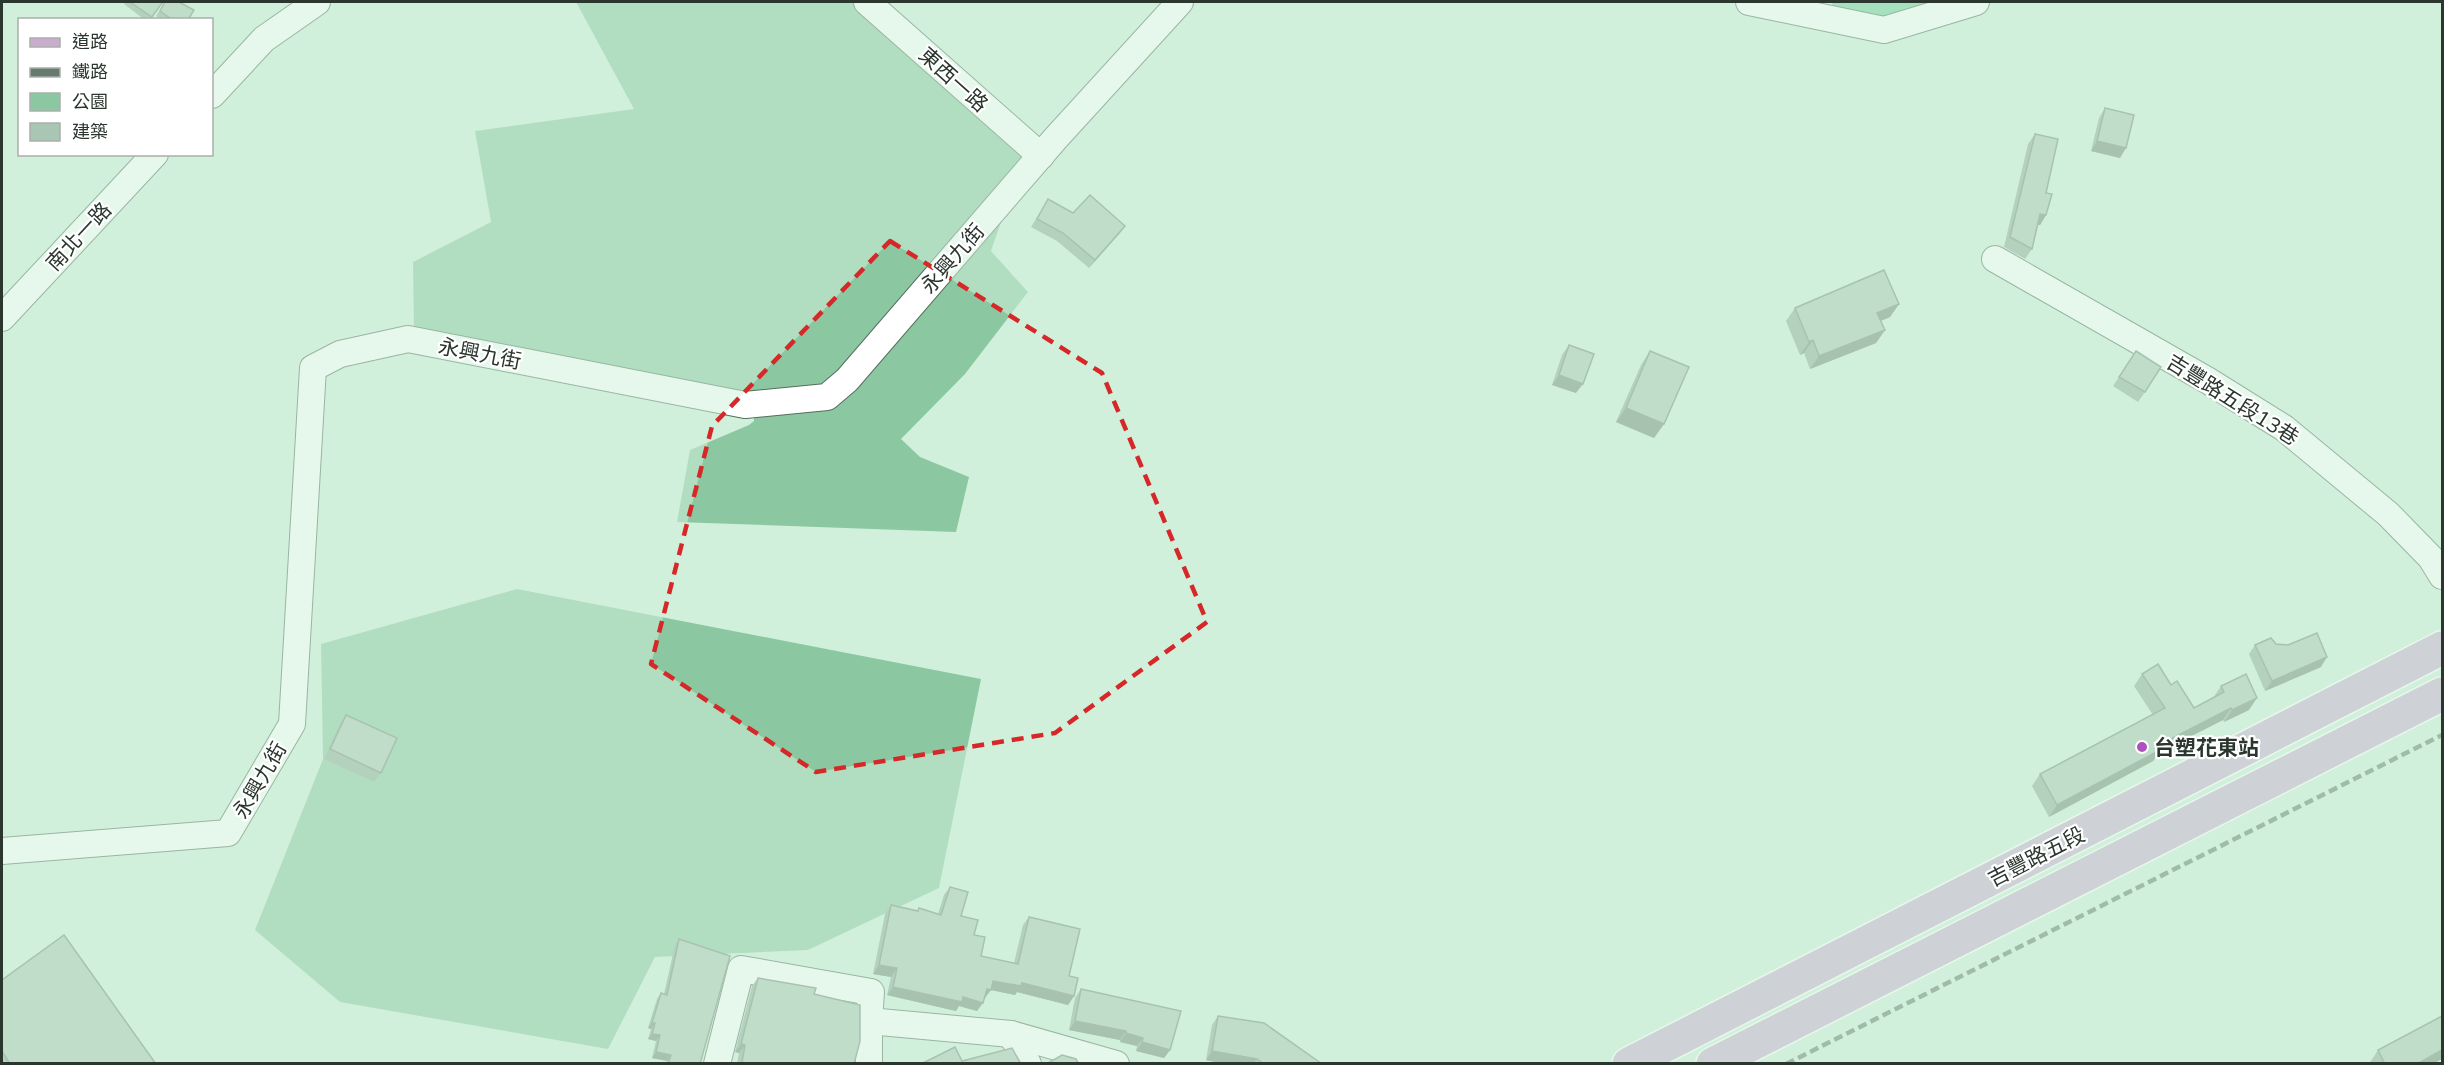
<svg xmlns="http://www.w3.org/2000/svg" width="2444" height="1065" font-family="Mulish,'Noto Sans TC',sans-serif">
	<rect width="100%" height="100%" fill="#d1f0db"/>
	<g fill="#8bc8a2">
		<path d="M 576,2 L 854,2 L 1024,157 L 991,251 L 1028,292 L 965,374 L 901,439 L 920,457 L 969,477 L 956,532 L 677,522 L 690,450 L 749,425 L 754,421 L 754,413 L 414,336 L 413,262 L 491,222 L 475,131 L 634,109 Z"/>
		<path d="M 517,589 L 981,679 L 939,888 L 808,950 L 655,957 L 608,1049 L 340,1002 L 255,930 L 323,759 L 321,644 Z"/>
	</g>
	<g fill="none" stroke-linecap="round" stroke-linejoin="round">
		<path stroke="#70cf97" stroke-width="24" d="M 1844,2 L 1899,11 L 1931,2"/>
		<g stroke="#546f5d" stroke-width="28">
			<g id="minor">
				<path d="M 867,2 L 1041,156"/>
				<path d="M 1749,2 L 1884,30 L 1976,2"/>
				<path d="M 212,95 L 264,39 L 317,2"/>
				<path d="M 1995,259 L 2207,380 L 2284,428 L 2388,514 L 2431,558 L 2442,576"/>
				<path d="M 2,318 L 155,154"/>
				<path d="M 2,851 L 228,833 L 292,724 L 313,368 L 340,354 L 408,339 L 745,405 L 827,397 L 847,380 L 1055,139 L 1180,2"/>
				<path d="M 869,1021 L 869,1064"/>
				<path d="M 1011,1034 L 1028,1064"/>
				<path d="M 717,1064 L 741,969 L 871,992 L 869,1021 L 1011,1034 L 1116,1064"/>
			</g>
		</g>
		<g stroke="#fff" stroke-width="36">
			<g id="major">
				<path d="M 1629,1064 L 2442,648"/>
				<path d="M 1713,1064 L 2442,694"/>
			</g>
		</g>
		<use href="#minor" stroke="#fff" stroke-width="26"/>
		<use href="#major" stroke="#caaccf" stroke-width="33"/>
		<path stroke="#677a6d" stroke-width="4.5" stroke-dasharray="9 4.5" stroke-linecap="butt" d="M 1786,1064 L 2442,735"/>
	</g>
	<g fill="#90aa9a">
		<path d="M 125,2 L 161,2 L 162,3 L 150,20 L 145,20 L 124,4 Z"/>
		<path d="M 165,2 L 188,20 L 162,20 L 156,16 Z"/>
		<path d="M 2105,108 L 2120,158 L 2091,151 L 2099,118 Z"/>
		<path d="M 2035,134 L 2046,193 L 2046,215 L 2040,225 L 2038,225 L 2032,249 L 2025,259 L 2004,247 L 2028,144 Z"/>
		<path d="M 1048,199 L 1073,213 L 1125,226 L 1119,234 L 1089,268 L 1057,241 L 1031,227 Z"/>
		<path d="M 1899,304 L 1890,317 L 1881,321 L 1885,330 L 1876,343 L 1810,369 L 1804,353 L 1800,355 L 1786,321 L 1795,308 Z"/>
		<path d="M 1569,345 L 1576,393 L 1552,385 L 1562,355 Z"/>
		<path d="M 1650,351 L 1664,424 L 1654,438 L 1616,422 L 1641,365 Z"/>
		<path d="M 2136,351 L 2145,392 L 2138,402 L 2113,386 Z"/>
		<path d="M 2276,644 L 2321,667 L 2265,691 L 2249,654 L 2255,645 Z"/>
		<path d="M 2142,674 L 2171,685 L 2194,708 L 2213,698 L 2221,686 L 2249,710 L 2224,722 L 2223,720 L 2160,752 L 2153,761 L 2049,817 L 2032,786 L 2040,774 L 2153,715 L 2134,686 Z"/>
		<path d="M 346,715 L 381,773 L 374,782 L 324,759 L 340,724 Z"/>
		<path d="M 950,887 L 961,916 L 974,935 L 981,956 L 1014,963 L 1023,925 L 1029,917 L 1069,976 L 1074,996 L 1068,1005 L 1017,992 L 1015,995 L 991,990 L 984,998 L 977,1011 L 959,1006 L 956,1011 L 887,995 L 891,977 L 873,974 L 885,914 L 891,905 L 917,911 L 919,908 L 938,914 L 944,895 Z"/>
		<path d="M 679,939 L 700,1064 L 666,1064 L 667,1061 L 652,1058 L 656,1041 L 648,1039 L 651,1029 L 648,1028 L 657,999 L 661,993 L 664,994 L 675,945 Z"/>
		<path d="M 758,978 L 814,994 L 854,1064 L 737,1064 L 739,1053 L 735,1052 L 752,986 Z"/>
		<path d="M 2,980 L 156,1064 L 2,1064 Z"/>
		<path d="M 1081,989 L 1170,1050 L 1164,1058 L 1136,1051 L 1137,1046 L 1120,1042 L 1120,1040 L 1069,1030 L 1075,998 Z"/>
		<path d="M 1218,1016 L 1322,1064 L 1224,1064 L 1206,1060 L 1212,1025 Z"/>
		<path d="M 2378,1050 L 2433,1064 L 2369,1064 Z"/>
	</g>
	<g fill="#768b7d">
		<path d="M 2097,141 L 2126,148 L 2120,158 L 2091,151 Z"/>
		<path d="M 2040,214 L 2046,215 L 2040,225 L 2034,224 Z"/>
		<path d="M 1125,226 L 1119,234 L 1089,268 L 1095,260 Z"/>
		<path d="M 1899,304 L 1890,317 L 1868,326 L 1877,313 Z"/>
		<path d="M 1885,330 L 1876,343 L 1810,369 L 1819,356 Z"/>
		<path d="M 1813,340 L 1804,353 L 1800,355 L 1809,342 Z"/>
		<path d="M 1559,375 L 1583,384 L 1576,393 L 1552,385 Z"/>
		<path d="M 1626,408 L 1664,424 L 1654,438 L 1616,422 Z"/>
		<path d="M 2327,657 L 2321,667 L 2265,691 L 2272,681 Z"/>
		<path d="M 2257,698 L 2249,710 L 2224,722 L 2232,710 Z"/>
		<path d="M 2231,708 L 2223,720 L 2160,752 L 2153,761 L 2049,817 L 2057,805 L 2159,745 Z"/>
		<path d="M 879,965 L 897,968 L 891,977 L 873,974 Z"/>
		<path d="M 993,981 L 1022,983 L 1074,996 L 1068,1005 L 1017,992 L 1015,995 L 991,990 L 985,998 L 981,997 Z"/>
		<path d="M 893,987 L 963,997 L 983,1003 L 977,1011 L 959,1006 L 956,1011 L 887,995 Z"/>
		<path d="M 1075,1021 L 1126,1031 L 1120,1040 L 1069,1030 Z"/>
		<path d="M 652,1023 L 655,1023 L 651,1029 L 648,1028 Z"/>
		<path d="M 1126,1033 L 1143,1038 L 1137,1046 L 1120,1042 Z"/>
		<path d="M 652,1034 L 660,1035 L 656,1041 L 648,1039 Z"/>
		<path d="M 1142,1042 L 1170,1050 L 1164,1058 L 1136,1051 Z"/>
		<path d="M 741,1044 L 745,1045 L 739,1053 L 735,1052 Z"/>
		<path d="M 2442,1050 L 2442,1059 L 2433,1064 L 2417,1064 Z"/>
		<path d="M 1212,1051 L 1257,1059 L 1253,1064 L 1224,1064 L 1206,1060 Z"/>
		<path d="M 656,1052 L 671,1055 L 667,1061 L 652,1058 Z"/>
	</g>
	<g fill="#a8c6b3" stroke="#768b7d" stroke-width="1.5">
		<path d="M 130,2 L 161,2 L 162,3 L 152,17 Z"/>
		<path d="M 165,2 L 179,2 L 194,10 L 188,20 L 173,20 L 160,11 Z"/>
		<path d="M 2105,108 L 2134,115 L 2126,148 L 2097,141 Z"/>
		<path d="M 2035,134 L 2058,139 L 2046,193 L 2052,194 L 2046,215 L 2040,214 L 2032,249 L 2010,237 Z"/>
		<path d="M 1090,195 L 1125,226 L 1095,260 L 1063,233 L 1037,219 L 1048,199 L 1073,213 Z"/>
		<path d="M 1884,270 L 1899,304 L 1877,313 L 1885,330 L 1819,356 L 1813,340 L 1809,342 L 1795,308 Z"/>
		<path d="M 1569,345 L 1594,354 L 1583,384 L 1559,375 Z"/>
		<path d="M 1650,351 L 1689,367 L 1664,424 L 1626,408 Z"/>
		<path d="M 2136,351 L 2161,367 L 2145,392 L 2119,377 Z"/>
		<path d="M 2317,633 L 2327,657 L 2272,681 L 2255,645 L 2271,638 L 2276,644 L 2288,645 Z"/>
		<path d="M 2158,664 L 2171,685 L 2177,681 L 2194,708 L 2224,692 L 2221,686 L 2246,674 L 2257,698 L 2232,710 L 2231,708 L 2159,745 L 2162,749 L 2057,805 L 2040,774 L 2165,708 L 2142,674 Z"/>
		<path d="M 346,715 L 397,738 L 381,773 L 330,749 Z"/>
		<path d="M 950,887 L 968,892 L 961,916 L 978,920 L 974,935 L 985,937 L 981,956 L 1018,964 L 1029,917 L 1080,929 L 1069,976 L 1078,978 L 1074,996 L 1022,983 L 1021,986 L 993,981 L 991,990 L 987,989 L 983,1003 L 963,997 L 962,1002 L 893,987 L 897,968 L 879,965 L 891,905 L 918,911 L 919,908 L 941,915 Z"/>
		<path d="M 64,935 L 156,1064 L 10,1064 L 2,1051 L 2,980 Z"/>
		<path d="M 679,939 L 730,956 L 700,1064 L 668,1064 L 671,1055 L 656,1052 L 660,1035 L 652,1034 L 655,1023 L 652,1023 L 661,993 L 667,995 Z"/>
		<path d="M 758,978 L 816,988 L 814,994 L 860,1005 L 860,1041 L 854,1064 L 750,1064 L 742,1062 L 745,1045 L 741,1044 Z"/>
		<path d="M 1081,989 L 1181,1011 L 1170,1050 L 1142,1042 L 1143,1038 L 1126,1033 L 1126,1031 L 1075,1021 Z"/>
		<path d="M 1218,1016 L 1264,1023 L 1322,1064 L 1264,1064 L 1257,1059 L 1212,1051 Z"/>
		<path d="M 2442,1016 L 2442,1050 L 2417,1064 L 2385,1064 L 2378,1050 Z"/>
		<path d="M 955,1047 L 962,1061 L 1012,1048 L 1021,1064 L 921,1064 Z"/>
		<path d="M 1062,1055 L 1076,1059 L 1079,1064 L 1046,1064 Z"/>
	</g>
	<path d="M0 0H2444V1065H0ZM 890,241 L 1102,373 L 1207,622 L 1055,733 L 816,772 L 651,664 L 712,426 Z" fill="#d1f0db" fill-opacity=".55" fill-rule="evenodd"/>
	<path fill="none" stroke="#d62828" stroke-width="4.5" stroke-dasharray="12 8" stroke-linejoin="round" d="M 890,241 L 1102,373 L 1207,622 L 1055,733 L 816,772 L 651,664 L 712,426 Z"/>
	<circle fill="#ad52bd" stroke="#fff" stroke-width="2" cx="2142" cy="747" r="6"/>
	<g text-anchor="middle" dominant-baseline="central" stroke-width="4.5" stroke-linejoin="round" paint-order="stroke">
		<g font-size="21" fill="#2a362e" stroke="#fff">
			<text transform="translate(954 79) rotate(42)">東西一路</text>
			<text transform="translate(78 236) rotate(-47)">南北一路</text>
			<text transform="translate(952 258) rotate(-49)">永興九街</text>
			<text transform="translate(480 353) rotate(11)">永興九街</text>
			<text transform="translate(2233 399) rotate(32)">吉豐路五段13巷</text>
			<text transform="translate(259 780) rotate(-60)">永興九街</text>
			<text transform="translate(2036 856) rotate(-27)">吉豐路五段</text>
		</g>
		<g font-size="21" font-weight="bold" fill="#2a362e" stroke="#fff" text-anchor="start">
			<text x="2154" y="747">台塑花東站</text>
		</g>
	</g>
	<rect width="2444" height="1065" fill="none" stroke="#2a362e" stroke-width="6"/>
	<rect x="18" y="18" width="195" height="138" fill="#ffffff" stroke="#aaafab" stroke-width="1.5"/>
	<rect x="30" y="38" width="30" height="9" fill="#caaccf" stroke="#aaafab" stroke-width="1.5"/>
	<text x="72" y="48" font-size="18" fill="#2a362e">道路</text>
	<rect x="30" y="68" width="30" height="9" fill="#677a6d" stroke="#aaafab" stroke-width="1.5"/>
	<text x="72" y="78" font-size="18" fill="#2a362e">鐵路</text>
	<rect x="30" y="93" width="30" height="18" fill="#8bc8a2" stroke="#aaafab" stroke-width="1.5"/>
	<text x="72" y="108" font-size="18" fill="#2a362e">公園</text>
	<rect x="30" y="123" width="30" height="18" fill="#a8c6b3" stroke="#aaafab" stroke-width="1.5"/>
	<text x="72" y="138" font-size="18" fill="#2a362e">建築</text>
</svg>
